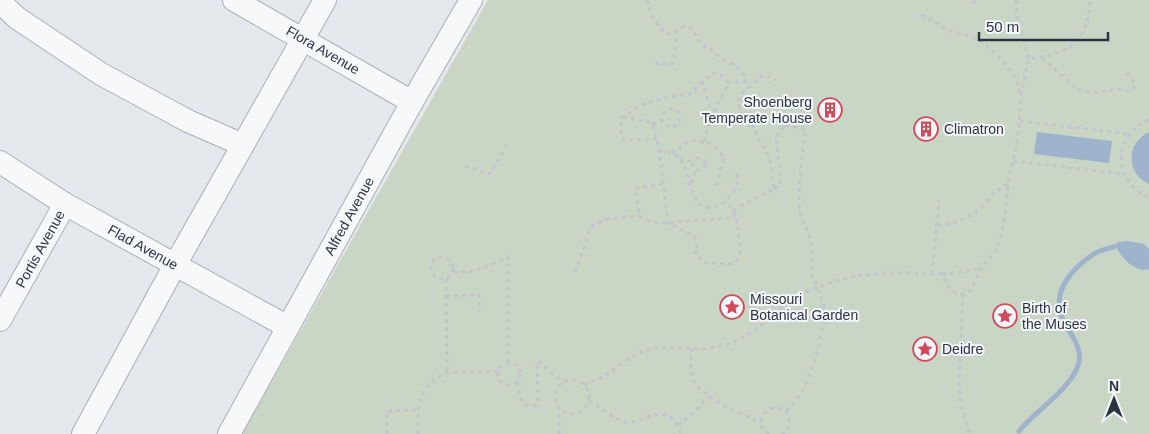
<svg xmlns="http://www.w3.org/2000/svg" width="1149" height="434" font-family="Helvetica,sans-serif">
	<rect width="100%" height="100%" fill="#e4e7ec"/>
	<path fill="#c9d6c5" d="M 488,0 L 1149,0 L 1149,434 L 242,434 Z"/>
	<g fill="#9fb4cc">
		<path d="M 1037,132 L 1112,141 L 1109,163 L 1034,154 Z"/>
		<path d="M 1149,132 L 1149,184 C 1125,173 1126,143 1149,132 Z"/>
		<path d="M 1128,241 L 1144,244 L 1149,249 L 1149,269 C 1136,274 1118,256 1116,244 L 1119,242 Z"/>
	</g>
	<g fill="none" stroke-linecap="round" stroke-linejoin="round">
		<path stroke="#9fb4cc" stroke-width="5" d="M 1019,431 C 1035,411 1073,388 1079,362 C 1082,346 1070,334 1063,320 C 1050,293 1072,268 1094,254 C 1100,250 1109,249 1116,246"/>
		<g stroke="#a9aeb7" stroke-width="24">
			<g id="minor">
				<path d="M 234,0 L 412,102"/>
				<path d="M 0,2 L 17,18 L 101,74 L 188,121 L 243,145"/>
				<path d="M 0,162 L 65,204 L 288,327"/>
				<path d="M 0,320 L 65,204"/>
				<path d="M 83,434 L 175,265 L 325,0"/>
				<path d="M 229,434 L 412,102 L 471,0"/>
			</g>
		</g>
		<g stroke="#c2c5cb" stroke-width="3" stroke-dasharray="4 4" stroke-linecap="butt">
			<path d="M 647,0 L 651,14 L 660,28 L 666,33 L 670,34 L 674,33 L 682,27 L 690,27 L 694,31 L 696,38 L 713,52 L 735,66 L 745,76 L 746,85 L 749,88"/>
			<path d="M 1016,0 L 1017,18 L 1029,59"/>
			<path d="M 974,4 L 974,0"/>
			<path d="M 921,15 C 932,19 940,27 951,31 C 957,33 964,34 970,36 C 984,41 1005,61 1013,74 C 1017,80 1019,88 1020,96"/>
			<path d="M 1042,58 L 1078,90 L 1095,93 L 1117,89 L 1127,91 L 1130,91 L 1135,87 L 1135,84 L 1127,73"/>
			<path d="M 655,63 L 673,64 L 677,31"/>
			<path d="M 727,83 L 746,81"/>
			<circle cx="671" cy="118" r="9"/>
			<path d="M 623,117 L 645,121 L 650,122 L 653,125 L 659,149 L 668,223 L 695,237 L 698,250 L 695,253 L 706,263 L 731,264 L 737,260 L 740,253 L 737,221 L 733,210 L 726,201"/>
			<path d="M 1149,120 C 1112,135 1112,183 1149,197"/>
			<path d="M 1020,121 L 1129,134"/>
			<path d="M 652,124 L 663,120"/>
			<path d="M 785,125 L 805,129 L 800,179 L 799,205 L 801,217 L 808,232 L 811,242 L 812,275 L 823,303 L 825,319 L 816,357 L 803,390 L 797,399 L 785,412"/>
			<path d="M 657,139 L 624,140 L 621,136 L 621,118 L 646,103 L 653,101 L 678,95 L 687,95 L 690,94 L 702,81"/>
			<path d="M 704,142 L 712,115 L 727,87 L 726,78 L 715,73 L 702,81 L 712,115"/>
			<path d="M 659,151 C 693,151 684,185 698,202 C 701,206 704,207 708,207 C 723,209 733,194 738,181 L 736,171"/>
			<path d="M 672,153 L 690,140 L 709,143 L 724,156 L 717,186"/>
			<circle cx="699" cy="164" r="6"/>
			<path d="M 680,158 L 693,162"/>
			<path d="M 1013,161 L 1124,174"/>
			<path d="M 465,166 L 490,174 L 508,143"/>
			<path d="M 691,183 L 696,170"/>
			<path d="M 663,184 L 636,188 L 639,216 C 657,228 676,221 696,220 C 710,219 722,220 735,216"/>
			<path d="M 774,189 L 780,184 L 781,179 L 776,138 L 785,125 L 783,117"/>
			<path d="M 733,210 L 774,189 L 769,155 L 758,138 L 750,119 L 741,111 L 738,103 L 741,95 L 760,77 L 767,75 L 776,80"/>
			<path d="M 937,225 C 957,224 972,217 986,202 C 993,195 998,188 1008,184"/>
			<circle cx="442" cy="268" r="11"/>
			<path d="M 453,272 L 473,271 L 508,258"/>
			<path d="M 575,272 L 587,240 L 589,231 L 593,225 L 603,220 L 639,216"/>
			<path d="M 932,274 L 939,200"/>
			<path d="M 942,274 L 957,273 L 981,268"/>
			<path d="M 446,279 L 447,373"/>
			<path d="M 963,294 L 959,382 L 960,400 L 969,434"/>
			<path d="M 446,296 L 479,295 L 479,311"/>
			<path d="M 692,348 C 691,359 689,373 695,383 C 705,399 743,415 761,422"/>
			<path d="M 538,361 L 563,383"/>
			<circle cx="509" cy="374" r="11"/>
			<path d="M 508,363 L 508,253"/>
			<circle cx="572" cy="397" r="17"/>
			<path d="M 517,382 C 520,393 520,411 536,405 L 538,398 L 537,361"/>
			<path d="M 584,385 C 595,381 605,376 615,369 C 624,362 635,353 647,350 C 664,345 682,349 700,349 C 711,349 723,346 733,342 C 759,332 780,306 804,292 C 809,290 814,288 819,287 C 862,269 896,273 942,274 C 946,283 950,294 962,294 C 975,293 976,277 981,268 C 985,261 992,257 996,250 C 1006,228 1005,203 1009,179 C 1011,166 1015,154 1017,142 C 1019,128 1020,114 1021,100 C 1022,86 1026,72 1029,59 C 1068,54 1089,42 1090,0"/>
			<path d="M 589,401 C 598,406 618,421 626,422 C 636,424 644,418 652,415 C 668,411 677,421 681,434"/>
			<path d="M 678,425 L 697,409 L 709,396"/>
			<path d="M 387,434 L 387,411 L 418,410"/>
			<path d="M 418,434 C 417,407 418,384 447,373 L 498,371"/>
			<path d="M 559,434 L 559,408"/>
			<path d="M 769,434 C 742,416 789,393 789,421 C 790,427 786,431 782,434"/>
		</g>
		<use href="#minor" stroke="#f7f8fa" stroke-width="22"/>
		<path stroke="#c2c5cb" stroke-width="3" stroke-dasharray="4 4" stroke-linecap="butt" d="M 712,115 L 722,120 L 734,117 L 749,125 L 783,117"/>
	</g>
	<defs>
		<g id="building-ring" transform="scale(1.25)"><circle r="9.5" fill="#f4f6f9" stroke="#d1495b" stroke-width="1.5"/><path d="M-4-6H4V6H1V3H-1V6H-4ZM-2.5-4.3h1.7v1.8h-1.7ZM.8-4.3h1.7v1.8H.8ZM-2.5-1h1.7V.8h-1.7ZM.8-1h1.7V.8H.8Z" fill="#d1495b"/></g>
		<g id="sight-ring" transform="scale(1.25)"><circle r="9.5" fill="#f4f6f9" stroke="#d1495b" stroke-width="1.5"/><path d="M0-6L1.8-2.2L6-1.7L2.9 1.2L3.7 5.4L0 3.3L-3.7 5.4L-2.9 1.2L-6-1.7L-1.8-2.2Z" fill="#d1495b"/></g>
	</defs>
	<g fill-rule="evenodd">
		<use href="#building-ring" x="830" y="110"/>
		<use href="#building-ring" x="926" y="129"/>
		<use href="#sight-ring" x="732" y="307"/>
		<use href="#sight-ring" x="1005" y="316"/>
		<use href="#sight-ring" x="925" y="349"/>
	</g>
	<g text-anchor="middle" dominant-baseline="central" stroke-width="4" stroke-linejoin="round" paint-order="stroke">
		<g font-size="14" fill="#2b3445" stroke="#f4f6f9">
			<text transform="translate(323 50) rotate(30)">Flora Avenue</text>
			<text transform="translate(349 216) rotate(-61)">Alfred Avenue</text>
			<text transform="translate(143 247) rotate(29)">Flad Avenue</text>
			<text transform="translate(40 249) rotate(-61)">Portis Avenue</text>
		</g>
		<g font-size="14" fill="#2b3445" stroke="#f4f6f9" text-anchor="start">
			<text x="812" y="102" text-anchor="end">Shoenberg<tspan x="812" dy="16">Temperate House</tspan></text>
			<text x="944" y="129">Climatron</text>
			<text x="750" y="299">Missouri<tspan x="750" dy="16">Botanical Garden</tspan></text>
			<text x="1022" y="308">Birth of<tspan x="1022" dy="16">the Muses</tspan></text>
			<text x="942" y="349">Deidre</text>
		</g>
	</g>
	<g transform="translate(1114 399)" stroke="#f4f6f9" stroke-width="4" paint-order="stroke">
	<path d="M0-4L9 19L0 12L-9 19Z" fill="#2b3445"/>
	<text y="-8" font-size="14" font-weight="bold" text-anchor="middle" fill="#2b3445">N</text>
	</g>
	<path d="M979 32v8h129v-8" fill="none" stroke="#2b3445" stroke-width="2.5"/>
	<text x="986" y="32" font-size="15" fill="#2b3445" stroke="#f4f6f9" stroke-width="4" paint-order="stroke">50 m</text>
</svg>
